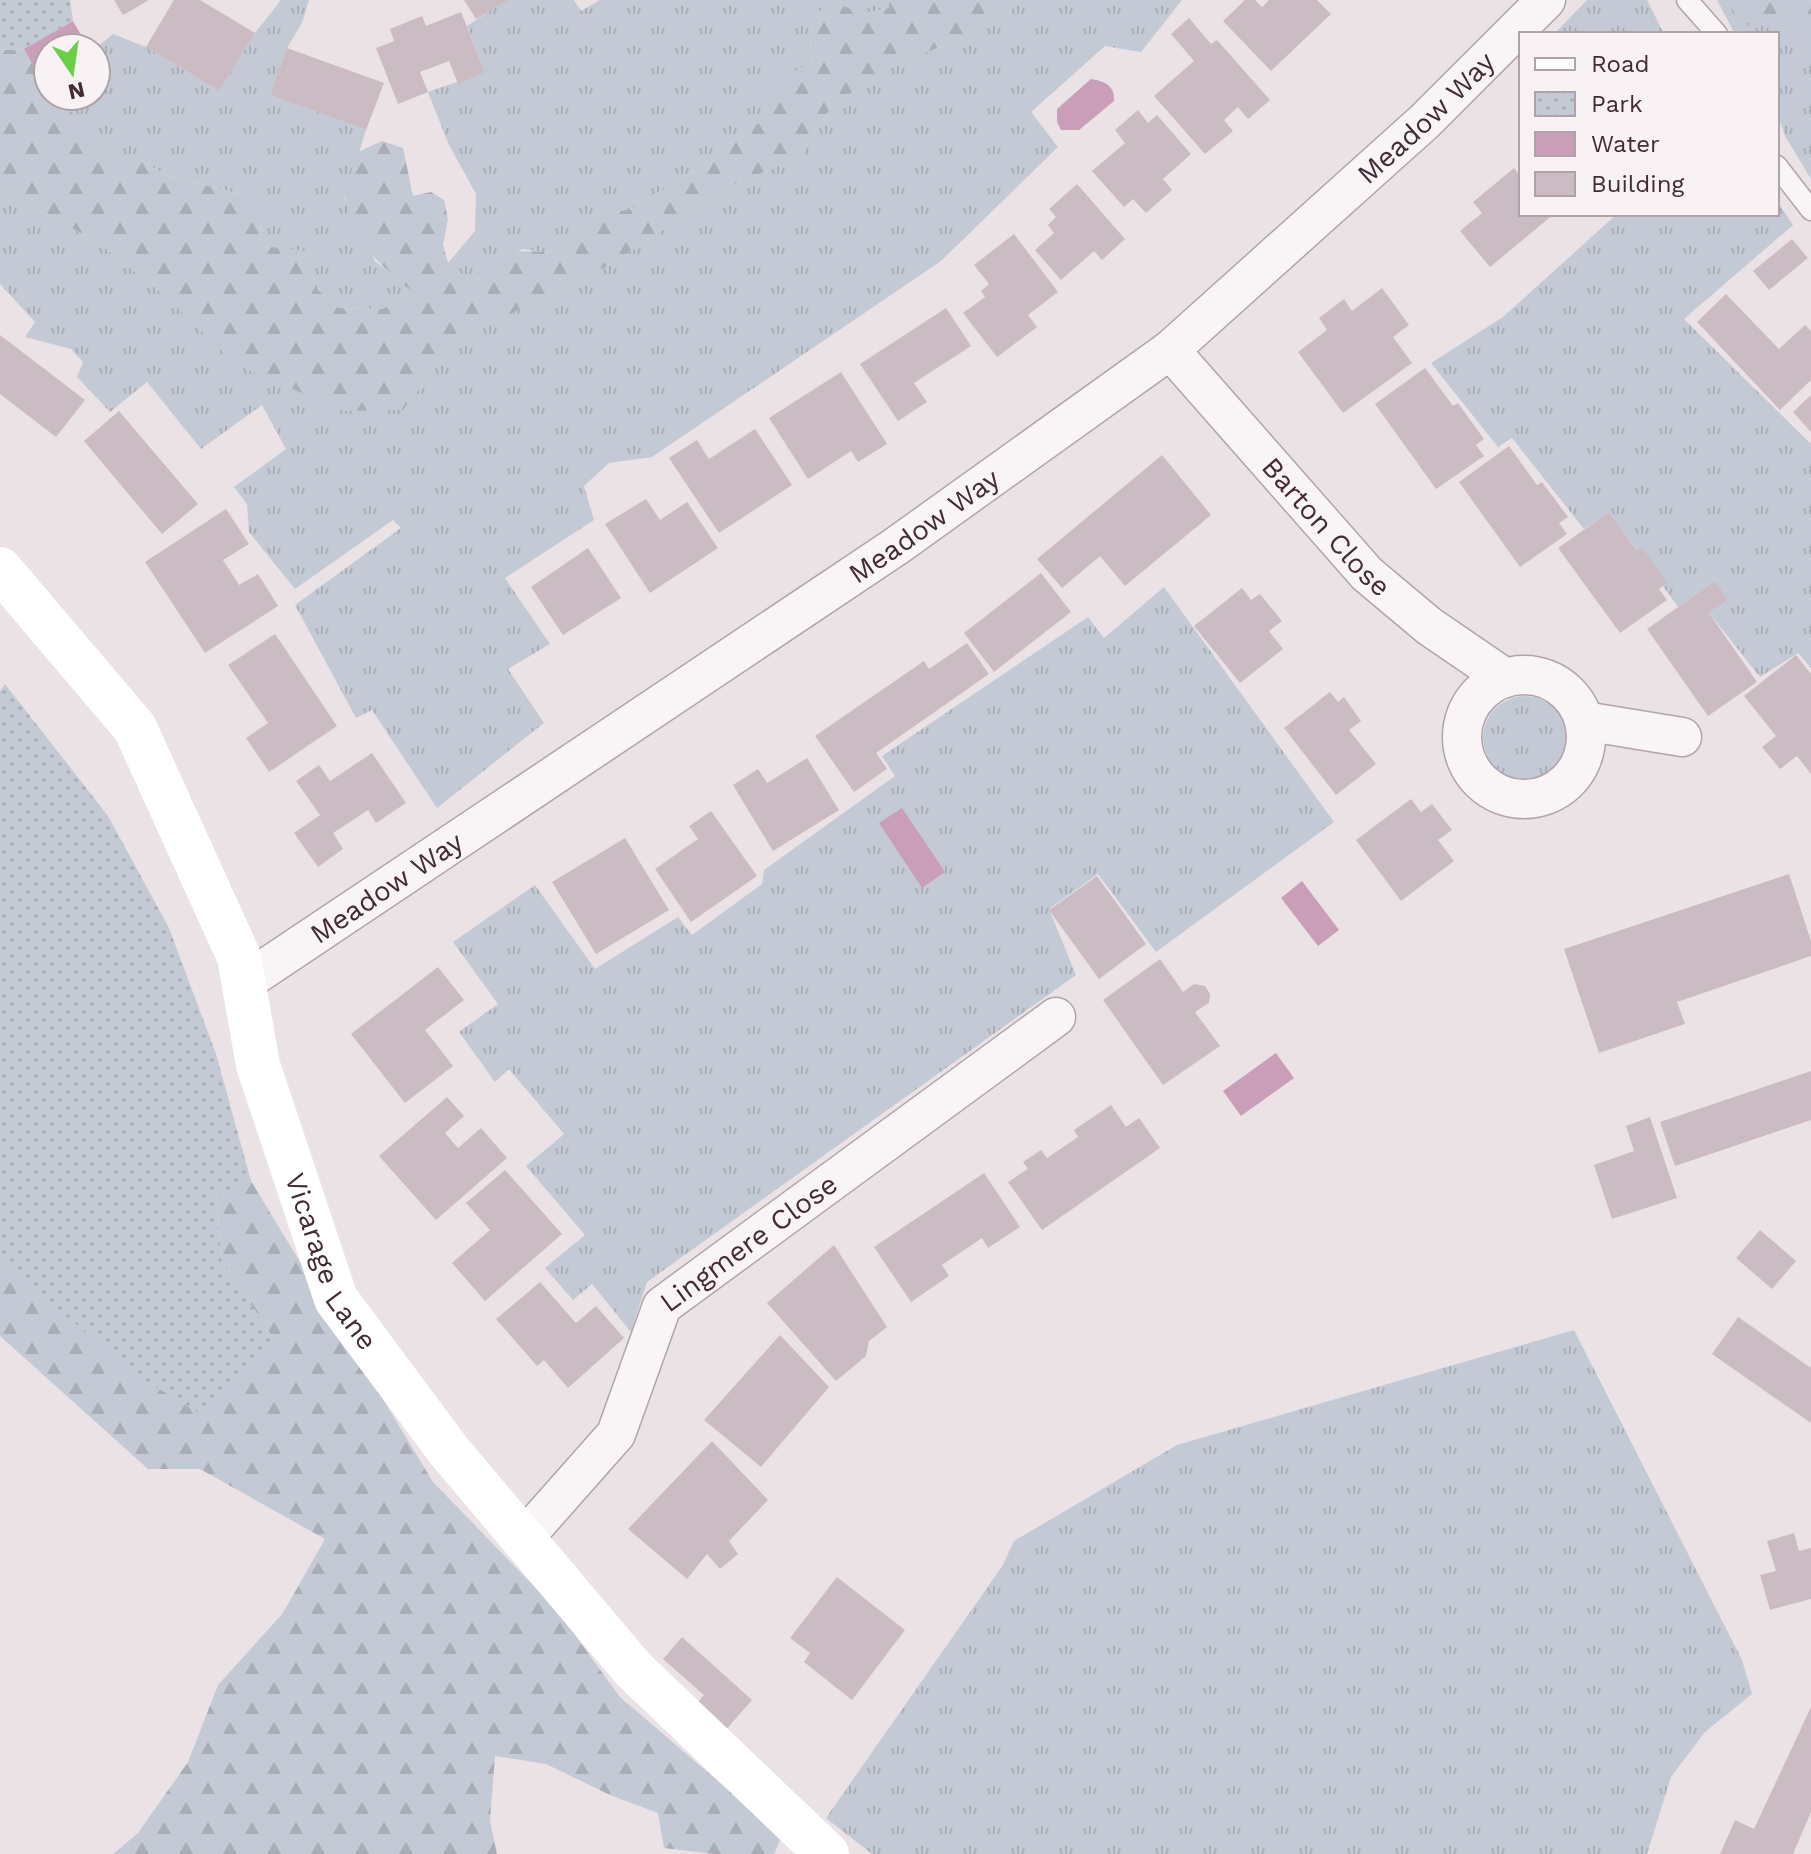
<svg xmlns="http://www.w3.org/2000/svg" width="1811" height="1854" font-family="'Work Sans',sans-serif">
	<defs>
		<pattern id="grass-tufts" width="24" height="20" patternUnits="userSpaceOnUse" patternTransform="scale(2)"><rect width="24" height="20" fill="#c3c9d5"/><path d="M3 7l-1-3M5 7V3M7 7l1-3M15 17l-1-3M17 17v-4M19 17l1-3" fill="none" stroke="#a9adb7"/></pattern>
		<pattern id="forest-firs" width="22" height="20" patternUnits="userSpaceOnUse" patternTransform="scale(2)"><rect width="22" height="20" fill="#c3c9d5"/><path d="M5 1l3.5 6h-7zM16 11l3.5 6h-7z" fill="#a9adb7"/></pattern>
		<pattern id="park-dots" width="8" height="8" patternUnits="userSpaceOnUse" patternTransform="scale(2)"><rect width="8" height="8" fill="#c3c9d5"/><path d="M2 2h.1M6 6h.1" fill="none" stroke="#a9adb7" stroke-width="1.8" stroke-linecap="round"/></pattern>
	</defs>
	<rect width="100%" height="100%" fill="#ebe2e6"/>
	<g fill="url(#grass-tufts)">
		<path d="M 281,0 L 309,0 L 302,23 L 287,48 L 270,95 L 366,130 L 345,198 L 375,261 L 415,293 L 382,309 L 339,308 L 318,290 L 306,252 L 263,246 L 260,224 L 240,194 L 168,176 L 142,161 L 111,161 L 57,96 L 96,96 L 96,48 L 113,34 L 146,47 L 219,91 L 255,33 Z"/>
		<path d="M 506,0 L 574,0 L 581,11 L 600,0 L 888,0 L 889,8 L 809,26 L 812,62 L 773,113 L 696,170 L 633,208 L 604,215 L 558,254 L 522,249 L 470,282 L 448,263 L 475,231 L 476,194 L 448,143 L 428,92 L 485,72 L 467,26 Z"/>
		<path d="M 1017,0 L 1182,0 L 1141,52 L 1105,46 L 1031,112 L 1058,147 L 941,261 L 652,457 L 609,463 L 584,486 L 594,520 L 505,578 L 550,644 L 508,669 L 544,723 L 437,808 L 372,710 L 356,718 L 295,605 L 401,528 L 393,520 L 295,589 L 249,532 L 247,504 L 234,487 L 286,449 L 262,405 L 201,449 L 147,382 L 110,412 L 77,377 L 83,362 L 71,349 L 25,337 L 35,322 L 0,284 L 0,191 L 95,240 L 163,294 L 403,410 L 454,342 L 611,264 L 729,187 L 801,156 L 831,107 L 895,63 L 950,44 L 1010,12 Z"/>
		<path d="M 1587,0 L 1647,0 L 1664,34 L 1554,34 Z"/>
		<path d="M 1717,0 L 1811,0 L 1811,179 L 1785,136 L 1777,113 L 1777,34 L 1735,34 Z"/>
		<path d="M 1777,201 L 1793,225 L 1684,319 L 1811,444 L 1811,668 L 1798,653 L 1760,677 L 1709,613 L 1728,600 L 1715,581 L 1678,607 L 1609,512 L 1584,529 L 1512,438 L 1498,447 L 1431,363 L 1503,317 L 1617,214 L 1777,214 Z"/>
		<path d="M 1164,587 L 1334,822 L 1156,952 L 1098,874 L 1049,909 L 1076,975 L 647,1282 L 631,1332 L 592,1284 L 573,1300 L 545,1268 L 585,1235 L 526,1166 L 564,1134 L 509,1069 L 495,1082 L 459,1032 L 498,1004 L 453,942 L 535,885 L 595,969 L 678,917 L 692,935 L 762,884 L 764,870 L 895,776 L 882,756 L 1088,617 L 1104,638 Z"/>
		<circle cx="1525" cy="738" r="42"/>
		<path d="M 1574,1330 L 1742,1660 L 1752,1694 L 1705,1732 L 1671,1777 L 1647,1854 L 872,1854 L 826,1818 L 1003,1565 L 1014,1541 L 1177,1445 Z"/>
	</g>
	<g fill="url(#forest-firs)">
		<path d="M 829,0 L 863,14 L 889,8 L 888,0 L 1017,0 L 1010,12 L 950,44 L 895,63 L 831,107 L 801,156 L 729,187 L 611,264 L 454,342 L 403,410 L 343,411 L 235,364 L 163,294 L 95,240 L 0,191 L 0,50 L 24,49 L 48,89 L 48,96 L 61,99 L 111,161 L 142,161 L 168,176 L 240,194 L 257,203 L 263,246 L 306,251 L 318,290 L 339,308 L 382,309 L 414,293 C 384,268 350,242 346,200 C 344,186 354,165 358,152 L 382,141 L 403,148 L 413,196 L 431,192 L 444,200 L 448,219 L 443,245 L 448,263 L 470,282 C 498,248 518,248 558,254 L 604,215 L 633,208 L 696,170 L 772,113 L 768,84 L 812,62 L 809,26 Z"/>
		<path d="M 1727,0 L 1811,0 L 1811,45 L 1794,20 L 1762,19 L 1742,27 Z"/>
		<path d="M 251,1181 L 433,1482 L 556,1609 L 620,1697 L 782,1836 L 774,1854 L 713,1854 L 664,1848 L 658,1813 L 610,1795 L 546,1764 L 495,1756 L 490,1821 L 497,1854 L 113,1854 L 138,1833 L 188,1762 L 218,1685 L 283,1613 L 325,1539 L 200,1469 L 148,1469 L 0,1336 L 0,1253 L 19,1276 L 277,1344 L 221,1259 L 217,1195 Z"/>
	</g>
	<g fill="url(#park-dots)">
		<path d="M 0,0 L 70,0 L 73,21 L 24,49 L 0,50 Z"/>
		<path d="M 5,684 L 108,816 L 169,928 L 216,1054 L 251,1181 L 217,1196 L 221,1259 L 277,1344 L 199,1413 L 136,1375 L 19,1276 L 0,1253 L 0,691 Z"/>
	</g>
	<g fill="#ca9eb8">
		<path d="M 73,21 L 88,47 L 48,48 L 48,70 L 39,75 L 24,49 Z"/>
		<path d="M 1091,79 C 1105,81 1115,86 1114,101 L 1079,130 L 1061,130 L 1057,122 L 1057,109 Z"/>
		<path d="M 902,808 L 945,872 L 922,888 L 879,823 Z"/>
		<path d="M 1302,881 L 1339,930 L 1318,946 L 1281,898 Z"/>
		<path d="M 1276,1053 L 1294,1078 L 1241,1116 L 1223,1091 Z"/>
	</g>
	<g fill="#cbbcc3">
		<path d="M 114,0 L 149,0 L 123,15 Z"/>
		<path d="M 174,0 L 200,0 L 255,33 L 219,91 L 146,47 Z"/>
		<path d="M 464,0 L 508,0 L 476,19 Z"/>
		<path d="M 1245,0 L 1255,0 L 1262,7 L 1269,0 L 1317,0 L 1331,14 L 1271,71 L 1223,21 Z"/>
		<path d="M 461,12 L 485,72 L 458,84 L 449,61 L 420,72 L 428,92 L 398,104 L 376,48 L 394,41 L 390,29 L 422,16 L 426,26 Z"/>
		<path d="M 1189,18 L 1211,44 L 1217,40 L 1270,100 L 1248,119 L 1238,107 L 1224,120 L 1233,131 L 1205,154 L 1154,96 L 1194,61 L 1171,34 Z"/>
		<path d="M 287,48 L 384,83 L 366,130 L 270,95 Z"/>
		<path d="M 1138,110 L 1148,123 L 1157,115 L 1191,154 L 1163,179 L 1172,190 L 1146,213 L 1133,199 L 1124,207 L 1092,171 L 1125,143 L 1115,130 Z"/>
		<path d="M 1514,168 L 1521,177 L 1521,214 L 1554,214 L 1490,267 L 1460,231 L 1482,213 L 1473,202 Z"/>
		<path d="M 1077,184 L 1125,239 L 1102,260 L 1094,251 L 1061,280 L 1035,250 L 1054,233 L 1048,225 L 1056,217 L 1049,209 Z"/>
		<path d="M 1014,234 L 1058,292 L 1028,315 L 1037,327 L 997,357 L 963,313 L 985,297 L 981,291 L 989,284 L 974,265 Z"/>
		<path d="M 1792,239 L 1808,258 L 1769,290 L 1753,271 Z"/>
		<path d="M 1382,288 L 1409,325 L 1393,337 L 1412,363 L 1343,413 L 1298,352 L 1327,330 L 1319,318 L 1344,299 L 1352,311 Z"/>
		<path d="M 1726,294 L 1779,349 L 1805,325 L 1811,331 L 1811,380 L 1780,410 L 1697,322 Z"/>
		<path d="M 946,308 L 971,346 L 914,383 L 927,402 L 898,421 L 860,364 Z"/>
		<path d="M 0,335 L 85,400 L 56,437 L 0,394 Z"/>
		<path d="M 1425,368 L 1453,406 L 1458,403 L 1484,439 L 1476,445 L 1484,456 L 1436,489 L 1375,404 Z"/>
		<path d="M 841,372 L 887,444 L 858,462 L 851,451 L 808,479 L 769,418 Z"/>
		<path d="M 1811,395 L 1811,432 L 1793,412 Z"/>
		<path d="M 119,411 L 198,504 L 162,534 L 84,441 Z"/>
		<path d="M 755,429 L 792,485 L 719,533 L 669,458 L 697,440 L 709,459 Z"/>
		<path d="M 1509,446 L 1537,485 L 1542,482 L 1568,517 L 1559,523 L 1567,534 L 1520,567 L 1459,482 Z"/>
		<path d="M 1162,455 L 1211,515 L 1125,586 L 1100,556 L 1062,588 L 1037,559 Z"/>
		<path d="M 646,499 L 660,520 L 687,502 L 718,548 L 650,593 L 605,524 Z"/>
		<path d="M 226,509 L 249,544 L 223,560 L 239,585 L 258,574 L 278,606 L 205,653 L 145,562 Z"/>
		<path d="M 1609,512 L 1637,551 L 1642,547 L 1667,583 L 1659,589 L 1667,600 L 1620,633 L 1558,548 Z"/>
		<path d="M 588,548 L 621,598 L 563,635 L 531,587 Z"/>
		<path d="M 1041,573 L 1071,612 L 994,672 L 964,633 Z"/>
		<path d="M 1715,581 L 1728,600 L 1709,613 L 1757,682 L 1708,716 L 1647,629 Z"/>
		<path d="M 1242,588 L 1251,600 L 1260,594 L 1282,621 L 1269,631 L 1283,649 L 1240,683 L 1194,626 Z"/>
		<path d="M 275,634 L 337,726 L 269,772 L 246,738 L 268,723 L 228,665 Z"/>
		<path d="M 967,643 L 989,674 L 876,753 L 887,769 L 854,792 L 815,736 L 924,661 L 929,669 Z"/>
		<path d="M 1796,655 L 1811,674 L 1811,774 L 1797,756 L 1780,769 L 1762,747 L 1776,736 L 1744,696 Z"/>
		<path d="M 1330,692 L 1338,702 L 1344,697 L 1361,721 L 1349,730 L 1376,764 L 1336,795 L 1284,728 Z"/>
		<path d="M 372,753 L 406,803 L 376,823 L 368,810 L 333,833 L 343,849 L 318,867 L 294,833 L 320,815 L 296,781 L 319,765 L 330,781 Z"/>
		<path d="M 807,758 L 839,810 L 773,851 L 733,785 L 758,769 L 767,783 Z"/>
		<path d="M 1411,799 L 1421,812 L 1432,804 L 1452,830 L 1438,840 L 1454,861 L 1401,901 L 1356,840 Z"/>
		<path d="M 711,811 L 757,876 L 691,922 L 655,869 L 698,839 L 689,826 Z"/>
		<path d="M 625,838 L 669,910 L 596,954 L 552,882 Z"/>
		<path d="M 1789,874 L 1811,941 L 1811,956 L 1677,1002 L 1685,1024 L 1599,1053 L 1564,949 Z"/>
		<path d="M 1097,876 L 1146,944 L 1099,979 L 1049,910 Z"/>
		<path d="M 1160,959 L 1183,992 L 1194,984 L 1205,986 L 1210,994 L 1209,1003 L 1195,1012 L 1220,1046 L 1163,1085 L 1103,1000 Z"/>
		<path d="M 438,967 L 464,1000 L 425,1030 L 453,1066 L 405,1103 L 351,1034 Z"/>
		<path d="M 1811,1071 L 1811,1120 L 1675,1166 L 1660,1122 Z"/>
		<path d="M 447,1097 L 464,1116 L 445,1133 L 458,1148 L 481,1128 L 507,1158 L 436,1220 L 379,1156 Z"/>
		<path d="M 1111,1105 L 1126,1127 L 1139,1118 L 1160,1148 L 1042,1230 L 1008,1182 L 1028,1169 L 1023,1162 L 1041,1150 L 1047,1158 L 1078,1137 L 1074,1130 Z"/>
		<path d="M 1650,1117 L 1677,1198 L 1612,1219 L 1594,1165 L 1634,1151 L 1626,1126 Z"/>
		<path d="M 505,1170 L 562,1234 L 485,1301 L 452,1263 L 490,1230 L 466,1203 Z"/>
		<path d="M 984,1173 L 1020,1227 L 988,1248 L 982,1238 L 942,1265 L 949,1276 L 911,1302 L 874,1247 Z"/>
		<path d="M 1760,1230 L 1796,1261 L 1772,1289 L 1736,1258 Z"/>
		<path d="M 834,1245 L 887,1327 L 869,1341 L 866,1356 L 836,1381 L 767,1303 Z"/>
		<path d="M 540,1282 L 576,1323 L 596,1306 L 624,1338 L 568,1388 L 544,1360 L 537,1366 L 496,1319 Z"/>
		<path d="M 1738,1317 L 1811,1368 L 1811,1423 L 1712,1354 Z"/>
		<path d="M 780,1335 L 829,1387 L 761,1467 L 704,1420 Z"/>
		<path d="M 712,1441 L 768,1500 L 729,1541 L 738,1554 L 720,1569 L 707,1554 L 687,1579 L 628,1529 Z"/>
		<path d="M 1794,1533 L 1799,1551 L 1811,1548 L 1811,1599 L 1770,1610 L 1760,1575 L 1776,1571 L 1767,1541 Z"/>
		<path d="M 837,1577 L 905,1630 L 852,1700 L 804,1662 L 810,1653 L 790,1638 Z"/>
		<path d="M 682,1637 L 752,1700 L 724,1732 L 695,1706 L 704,1695 L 663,1659 Z"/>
		<path d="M 1811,1707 L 1811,1812 L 1793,1854 L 1720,1854 L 1735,1820 L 1754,1829 Z"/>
	</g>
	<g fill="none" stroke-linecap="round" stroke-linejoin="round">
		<g stroke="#b2a3aa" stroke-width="23">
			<g id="lane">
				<path d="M 1687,0 L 1717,34"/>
				<path d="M 1777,166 L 1811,210"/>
			</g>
		</g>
		<g stroke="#b2a3aa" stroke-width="41">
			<g id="street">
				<path id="s1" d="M 1170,350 L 1367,574 L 1429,626 L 1505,678"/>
				<circle cx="1524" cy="737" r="62"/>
				<path d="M 1584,721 L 1682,737"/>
				<path id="s2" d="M 245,982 L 895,547 L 1170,350 L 1425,121 L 1546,0"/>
				<path id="s3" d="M 524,1538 L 616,1434 L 662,1306 L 1056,1017"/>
			</g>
		</g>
		<use href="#lane" stroke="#f9f5f7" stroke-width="20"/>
		<use href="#street" stroke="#f9f5f7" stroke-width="38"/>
		<path stroke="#fff" stroke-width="44" id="s4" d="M 0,569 L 135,728 L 239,957 L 258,1065 L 336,1299 L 449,1451 L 633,1669 L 827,1854"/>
	</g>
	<g text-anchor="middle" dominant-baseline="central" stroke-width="8" stroke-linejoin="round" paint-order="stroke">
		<g font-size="28" fill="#432a36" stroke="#f8f2f5">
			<text stroke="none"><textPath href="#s2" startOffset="1466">Meadow Way</textPath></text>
			<text stroke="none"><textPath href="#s1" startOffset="236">Barton Close</textPath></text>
			<text stroke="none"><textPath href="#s2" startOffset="818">Meadow Way</textPath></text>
			<text stroke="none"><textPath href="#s2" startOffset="170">Meadow Way</textPath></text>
			<text stroke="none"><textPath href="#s3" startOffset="382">Lingmere Close</textPath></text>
			<text stroke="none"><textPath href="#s4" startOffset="780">Vicarage Lane</textPath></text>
		</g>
	</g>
	<rect x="1519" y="32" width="260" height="184" fill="#f8f2f5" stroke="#b0a2a9" stroke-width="2"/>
	<rect x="1535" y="58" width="40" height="12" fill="#ffffff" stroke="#b0a2a9" stroke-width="2"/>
	<text x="1591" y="72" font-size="24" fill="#432a36">Road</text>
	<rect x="1535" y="92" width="40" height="24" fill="url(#park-dots)" stroke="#b0a2a9" stroke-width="2"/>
	<text x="1591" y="112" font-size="24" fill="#432a36">Park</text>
	<rect x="1535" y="132" width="40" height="24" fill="#ca9eb8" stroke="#b0a2a9" stroke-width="2"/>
	<text x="1591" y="152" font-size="24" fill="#432a36">Water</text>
	<rect x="1535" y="172" width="40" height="24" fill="#cbbcc3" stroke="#b0a2a9" stroke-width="2"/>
	<text x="1591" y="192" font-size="24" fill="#432a36">Building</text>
	<g transform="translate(72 72) rotate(167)"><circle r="38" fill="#f8f2f5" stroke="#b0a2a9" stroke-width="2"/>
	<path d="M0-6L14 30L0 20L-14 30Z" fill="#6acf48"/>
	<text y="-12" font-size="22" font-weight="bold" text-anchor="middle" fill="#432a36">N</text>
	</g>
</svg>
